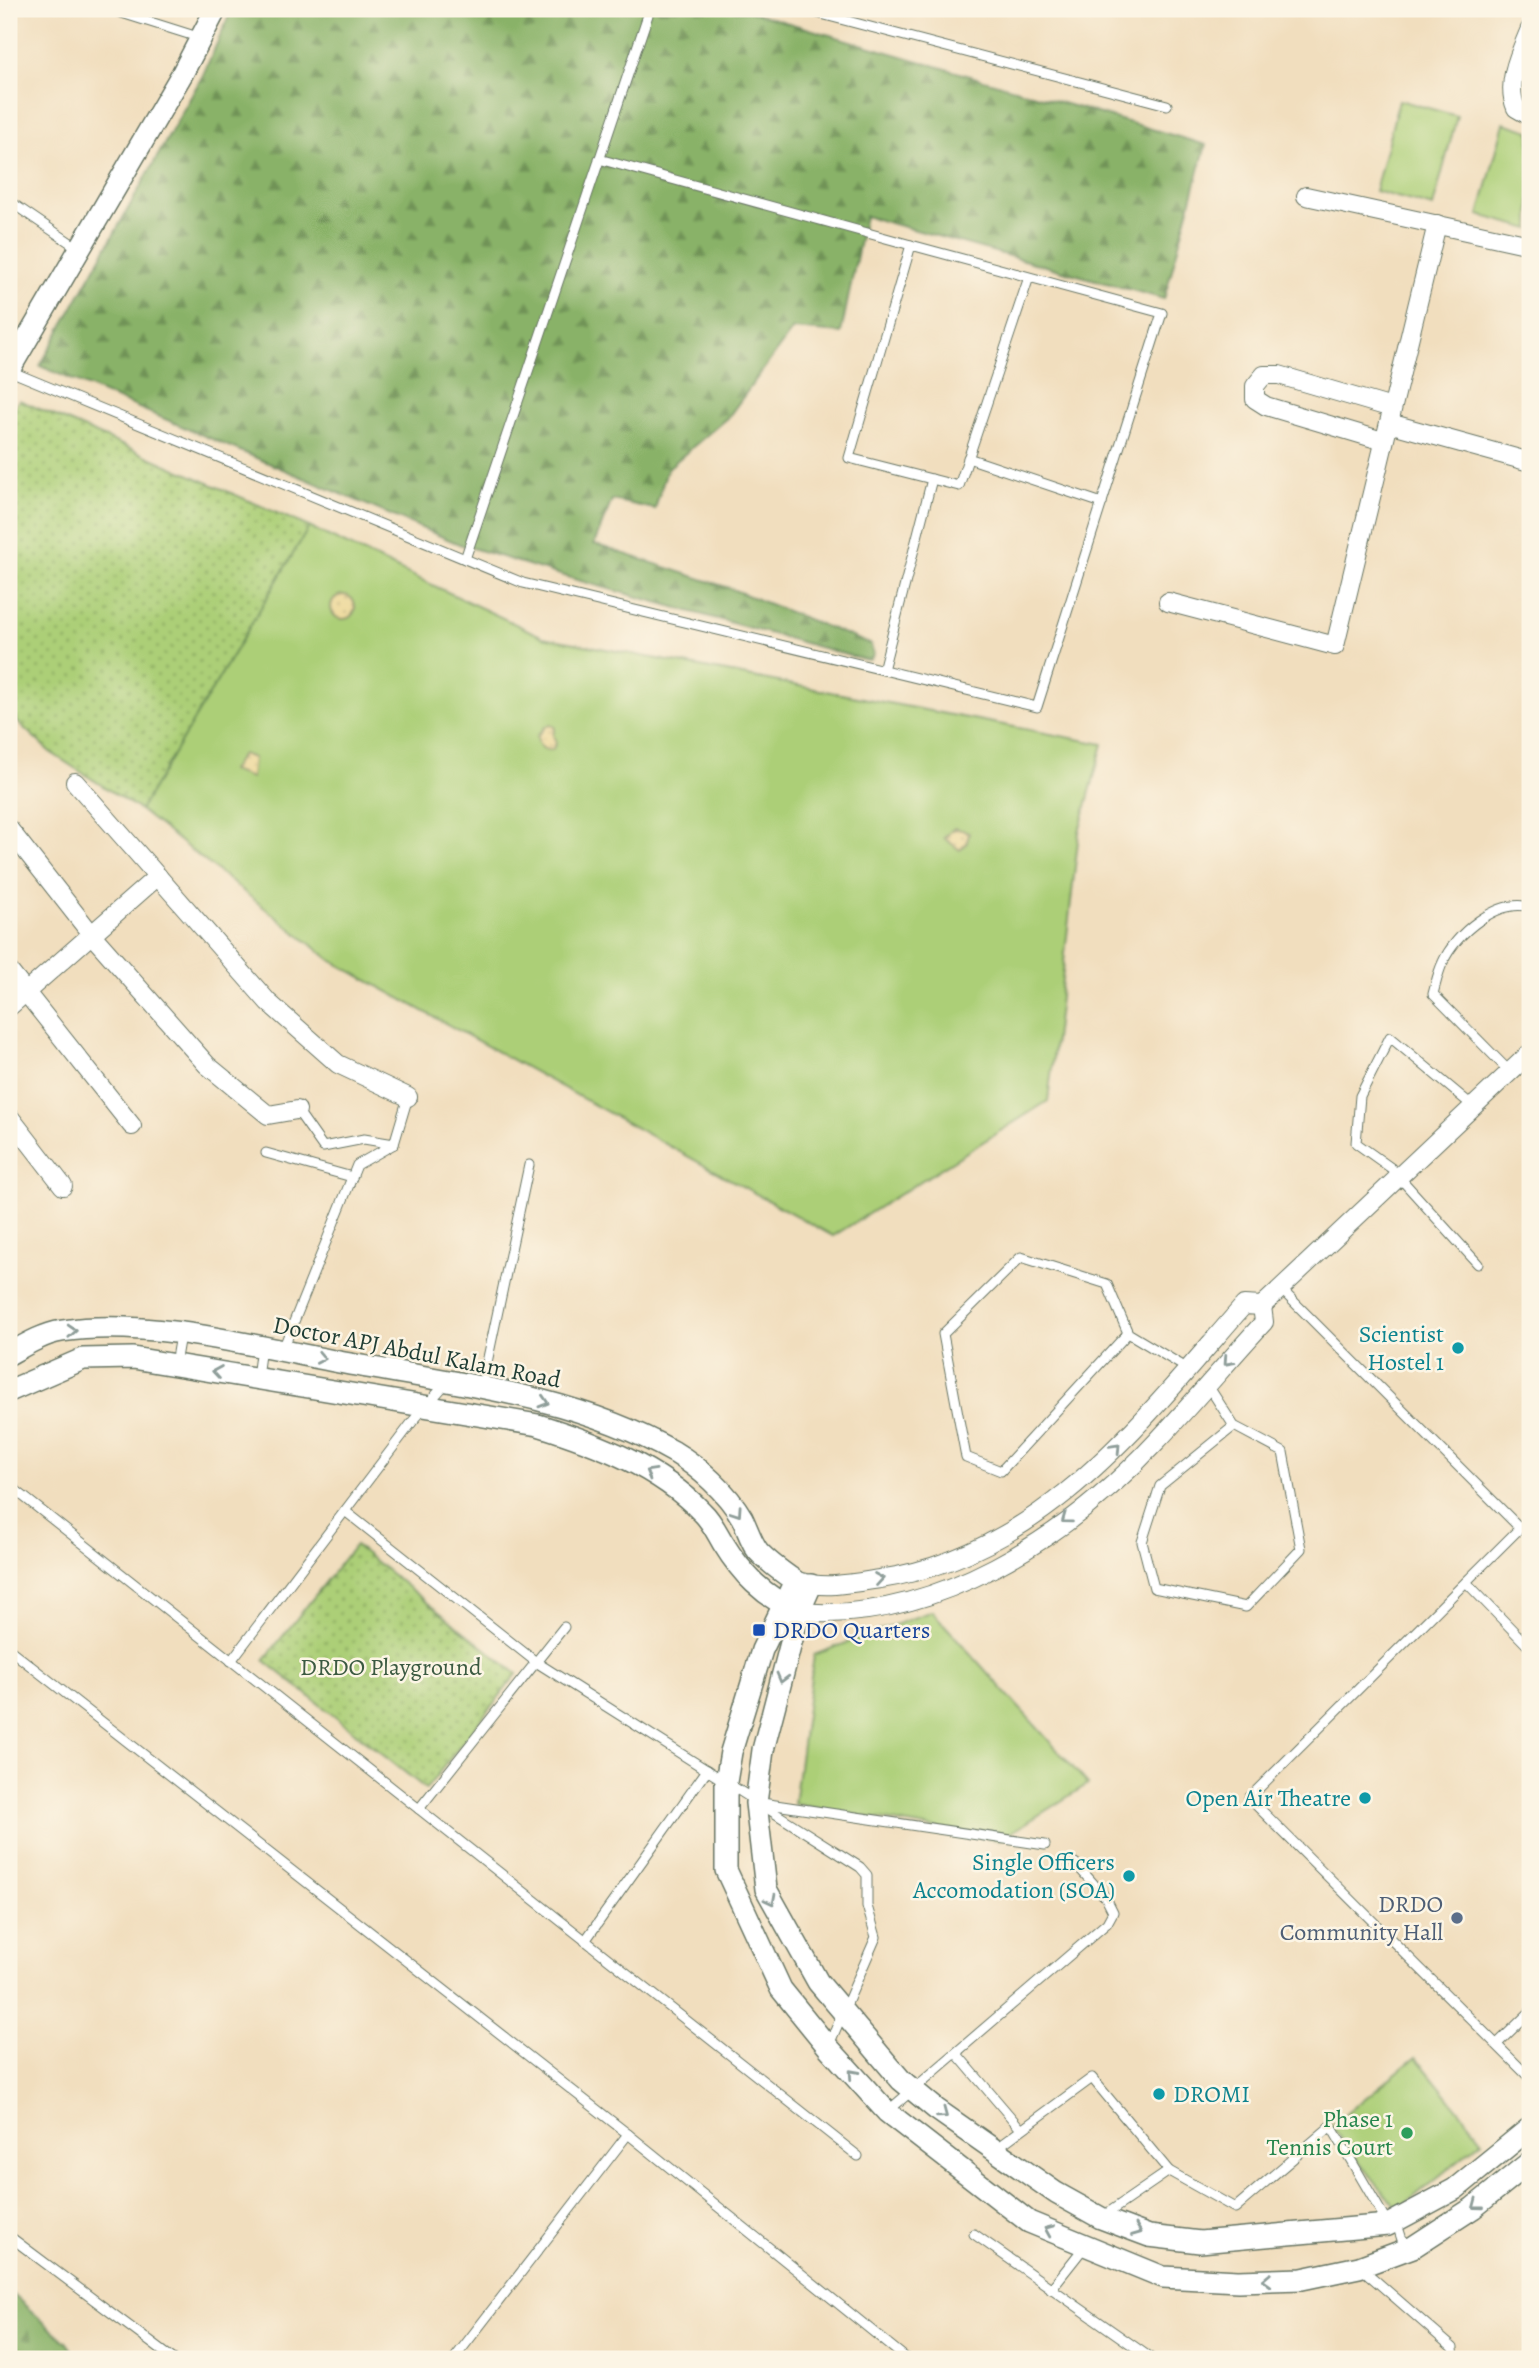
<svg xmlns="http://www.w3.org/2000/svg" width="1539" height="2368" font-family="Alegreya,serif">
	<defs>
		<pattern id="forest-firs" width="22" height="20" patternUnits="userSpaceOnUse" patternTransform="scale(1.75)"><rect width="22" height="20" fill="#89b268"/><path d="M5 1l3.5 6h-7zM16 11l3.5 6h-7z" fill="#6f9256"/></pattern>
		<pattern id="sand-dots" width="8" height="8" patternUnits="userSpaceOnUse" patternTransform="scale(1.75)"><rect width="8" height="8" fill="#eeda9e"/><path d="M2 2h.1M6 6h.1" fill="none" stroke="#ccbc89" stroke-width="1.8" stroke-linecap="round"/></pattern>
		<pattern id="park-dots" width="8" height="8" patternUnits="userSpaceOnUse" patternTransform="scale(1.75)"><rect width="8" height="8" fill="#accf77"/><path d="M2 2h.1M6 6h.1" fill="none" stroke="#8ba962" stroke-width="1.8" stroke-linecap="round"/></pattern>
	</defs>
	<rect width="100%" height="100%" fill="#fcf5e5"/>
	<filter id="ink" filterUnits="userSpaceOnUse"><feTurbulence type="fractalNoise" baseFrequency=".0143" numOctaves="2"/><feDisplacementMap in="SourceGraphic" scale="14" xChannelSelector="R" yChannelSelector="G"/><feConvolveMatrix kernelMatrix="1 2 1 2 8 2 1 2 1" color-interpolation-filters="sRGB"/></filter>
	<filter id="wash" filterUnits="userSpaceOnUse"><feTurbulence type="fractalNoise" baseFrequency=".00686" numOctaves="4" result="noise"/><feDisplacementMap in="SourceGraphic" scale="28" xChannelSelector="R" yChannelSelector="G"/><feGaussianBlur stdDeviation="1.57" result="paint"/><feColorMatrix in="noise" values="0 0 0 0 0 0 0 0 0 0 0 0 0 0 0 0 0 1.4 0 .05"/><feComposite in="paint" operator="in"/></filter>
	<g filter="url(#wash)">
		<rect width="100%" height="100%" fill="#f1debe"/>
		<g fill="#accf77" stroke="#668656" stroke-width="2">
			<path d="M 1399,100 L 1457,116 L 1433,207 L 1375,191 Z"/>
			<path d="M 1504,123 L 1530,131 L 1530,229 L 1479,215 Z"/>
			<path d="M 309,527 L 543,637 L 1103,744 L 1079,832 L 1048,1101 L 833,1236 L 332,961 L 140,810 Z"/>
			<path d="M 932,1611 L 1088,1784 L 999,1840 L 794,1804 L 814,1655 Z"/>
			<path d="M 1416,2057 L 1483,2140 L 1398,2210 L 1331,2126 Z"/>
		</g>
		<g fill="url(#forest-firs)" stroke="#54784e" stroke-width="2">
			<path d="M 232,9 L 741,9 L 1206,145 L 1164,299 L 865,216 L 841,333 L 793,329 L 729,416 L 667,469 L 655,509 L 612,500 L 594,544 L 729,588 L 870,644 L 874,654 L 870,660 L 862,659 L 577,580 L 459,544 L 40,366 L 203,75 Z"/>
			<path d="M 9,2291 L 67,2343 L 78,2359 L 9,2359 Z"/>
		</g>
		<g fill="url(#sand-dots)" stroke="#868c69" stroke-width="2">
			<circle cx="343" cy="607" r="12"/>
			<path d="M 551,725 L 555,727 L 553,735 L 556,743 L 552,750 C 542,751 538,745 537,736 L 546,726 Z"/>
			<path d="M 242,754 L 253,758 L 251,778 L 231,771 Z"/>
			<path d="M 954,828 L 969,832 L 967,843 L 960,850 L 944,838 Z"/>
		</g>
		<g fill="url(#park-dots)" stroke="#668656" stroke-width="2">
			<path d="M 19,400 L 309,527 L 140,810 L 50,752 L 9,714 L 9,416 Z"/>
			<path d="M 355,1545 L 517,1674 L 426,1789 L 264,1660 Z"/>
		</g>
	</g>
	<g filter="url(#ink)">
		<g fill="none" stroke-linecap="round" stroke-linejoin="round">
			<g stroke="#687564" stroke-width="11">
				<g id="service">
					<path d="M 109,9 L 201,38"/>
					<path d="M 802,9 L 1167,105"/>
					<path d="M 599,159 L 911,245"/>
					<path d="M 9,201 L 78,248"/>
					<path d="M 10,371 L 523,583 L 1037,707 L 1162,313 L 911,245 L 849,458 L 959,486 L 1029,277"/>
					<path d="M 968,458 L 1102,503"/>
					<path d="M 465,559 L 650,9"/>
					<path d="M 883,670 L 932,479"/>
					<path d="M 1510,1072 L 1433,994 C 1436,983 1438,972 1443,962 C 1455,934 1498,898 1530,907"/>
					<path d="M 1474,1107 L 1390,1037 L 1360,1096 L 1356,1143 L 1391,1168 L 1478,1264"/>
					<path d="M 297,1110 L 323,1147 L 364,1139 L 394,1144"/>
					<path d="M 266,1153 L 352,1177"/>
					<path d="M 1281,1289 L 1520,1528"/>
					<path d="M 1128,1333 L 1107,1284 L 1021,1257 L 943,1334 L 966,1457 L 1001,1471 L 1128,1333 L 1188,1369"/>
					<path d="M 283,1349 L 357,1165 L 394,1144 L 408,1097"/>
					<path d="M 175,1364 L 180,1335"/>
					<path d="M 257,1377 L 261,1347"/>
					<path d="M 1207,1384 L 1234,1426 L 1160,1486 L 1142,1542 L 1154,1588 L 1246,1607 L 1301,1549 L 1283,1452 L 1234,1426"/>
					<path d="M 482,1386 L 529,1165"/>
					<path d="M 9,1485 L 858,2156"/>
					<path d="M 345,1511 L 536,1662 L 860,1867 L 867,1875 L 867,1906 L 876,1937 L 828,2047"/>
					<path d="M 1530,1518 L 1249,1798 L 1530,2078"/>
					<path d="M 1466,1582 L 1530,1648"/>
					<path d="M 9,1649 L 628,2134 L 454,2359"/>
					<path d="M 231,1661 L 413,1421 L 448,1381"/>
					<path d="M 762,1803 L 1045,1845"/>
					<path d="M 419,1809 L 564,1627"/>
					<path d="M 585,1941 L 707,1770"/>
					<path d="M 1497,2044 L 1530,2012"/>
					<path d="M 956,2053 L 1020,2128"/>
					<path d="M 888,2111 L 1107,1923 L 1113,1912 L 1106,1898 L 1075,1863"/>
					<path d="M 628,2134 L 907,2359"/>
					<path d="M 994,2150 L 1092,2078 L 1169,2171 L 1235,2208 L 1331,2126 L 1388,2224"/>
					<path d="M 1102,2217 L 1169,2171"/>
					<path d="M 1396,2221 L 1405,2249"/>
					<path d="M 974,2234 L 1152,2359"/>
					<path d="M 9,2236 L 173,2359"/>
					<path d="M 1360,2267 L 1453,2348 L 1454,2359"/>
					<path d="M 1051,2289 L 1085,2246"/>
				</g>
			</g>
			<g stroke="#687564" stroke-width="20">
				<g id="minor">
					<path d="M 1530,29 C 1520,53 1505,83 1516,108 L 1530,116"/>
					<path d="M 1306,196 L 1530,245"/>
					<path d="M 1389,423 L 1530,462"/>
					<path d="M 1383,441 L 1266,406 L 1255,399 L 1255,386 L 1264,375 L 1279,375 L 1392,408"/>
					<path d="M 1168,602 L 1335,646 L 1437,224"/>
					<path d="M 75,782 L 268,1002 L 338,1064 L 408,1097"/>
					<path d="M 9,829 L 92,935 L 207,1065 L 268,1115 L 297,1110"/>
					<path d="M 9,971 L 132,1126"/>
					<path d="M 9,1007 L 158,876"/>
					<path d="M 9,1116 L 63,1186"/>
					<path d="M 801,1582 C 826,1589 854,1583 880,1579 C 1042,1555 1142,1421 1244,1305 L 1262,1306 L 1530,1053"/>
					<path d="M 799,1612 C 934,1624 1068,1537 1157,1441 C 1194,1402 1228,1361 1264,1322 L 1262,1306"/>
				</g>
			</g>
			<g stroke="#687564" stroke-width="24">
				<g id="tertiary">
					<path d="M 9,370 L 182,74 L 216,9"/>
					<path d="M 9,1354 C 25,1345 43,1334 62,1331 C 146,1318 255,1346 339,1362 C 452,1383 572,1394 674,1452 C 699,1467 727,1492 742,1518 C 747,1528 751,1542 758,1551 C 769,1563 782,1572 795,1581 L 762,1650 L 731,1752 L 726,1782 L 726,1870 L 781,1989 L 828,2047 L 887,2112 L 1029,2222 L 1163,2277 L 1238,2281 L 1302,2279 L 1359,2267 L 1413,2247 L 1473,2208 L 1530,2162"/>
					<path d="M 9,1391 L 83,1359 L 133,1358 L 538,1425 C 596,1443 659,1467 702,1512 C 711,1520 717,1533 723,1543 C 742,1574 763,1596 797,1611"/>
					<path d="M 811,1585 L 799,1612 L 763,1750 L 756,1803 L 766,1889 L 818,1982 L 901,2080 L 936,2109 L 1056,2193 L 1101,2218 L 1149,2236 L 1200,2242 L 1388,2225 L 1455,2189 L 1530,2128"/>
				</g>
			</g>
			<use href="#service" stroke="#fff" stroke-width="9"/>
			<use href="#minor" stroke="#fff" stroke-width="18"/>
			<use href="#tertiary" stroke="#fff" stroke-width="21"/>
		</g>
		<defs><path id="oneway-chevron" d="M-2-3.5L2.5 0L-2 3.5" fill="none" stroke-width="1.6" stroke-linecap="round" stroke-linejoin="round" transform="scale(1.75)"/></defs>
		<g stroke="#8f9e9a">
			<use href="#oneway-chevron" transform="translate(72 1331) rotate(-3)"/>
			<use href="#oneway-chevron" transform="translate(321 1358) rotate(11)"/>
			<use href="#oneway-chevron" transform="translate(1228 1361) rotate(132)"/>
			<use href="#oneway-chevron" transform="translate(217 1372) rotate(-171)"/>
			<use href="#oneway-chevron" transform="translate(544 1402) rotate(17)"/>
			<use href="#oneway-chevron" transform="translate(1116 1448) rotate(-47)"/>
			<use href="#oneway-chevron" transform="translate(650 1473) rotate(-150)"/>
			<use href="#oneway-chevron" transform="translate(737 1512) rotate(56)"/>
			<use href="#oneway-chevron" transform="translate(1066 1519) rotate(144)"/>
			<use href="#oneway-chevron" transform="translate(879 1579) rotate(-9)"/>
			<use href="#oneway-chevron" transform="translate(782 1678) rotate(105)"/>
			<use href="#oneway-chevron" transform="translate(771 1900) rotate(63)"/>
			<use href="#oneway-chevron" transform="translate(853 2074) rotate(-132)"/>
			<use href="#oneway-chevron" transform="translate(943 2114) rotate(37)"/>
			<use href="#oneway-chevron" transform="translate(1477 2205) rotate(143)"/>
			<use href="#oneway-chevron" transform="translate(1049 2230) rotate(-157)"/>
			<use href="#oneway-chevron" transform="translate(1137 2231) rotate(21)"/>
			<use href="#oneway-chevron" transform="translate(1267 2280) rotate(178)"/>
		</g>
	</g>
	<g fill="#0f9aa8" stroke="#fcf5e5" stroke-width="2.5">
		<circle cx="1458" cy="1348" r="7"/>
		<circle cx="1365" cy="1798" r="7"/>
		<circle cx="1129" cy="1876" r="7"/>
		<circle cx="1159" cy="2094" r="7"/>
	</g>
	<rect fill="#1a4fb4" stroke="#fcf5e5" stroke-width="2.5" x="752" y="1623" width="14" height="14" rx="3.5"/>
	<circle fill="#5c6f8a" stroke="#fcf5e5" stroke-width="2.5" cx="1457" cy="1918" r="7"/>
	<circle fill="#2e9e5b" stroke="#fcf5e5" stroke-width="2.5" cx="1407" cy="2133" r="7"/>
	<g text-anchor="middle" dominant-baseline="central" stroke-width="5" stroke-linejoin="round" paint-order="stroke">
		<g font-size="24" fill="#0d838f" stroke="#fcf5e5" text-anchor="end">
			<text x="1444" y="1334">Scientist<tspan x="1444" dy="28">Hostel 1</tspan></text>
			<text x="1351" y="1798">Open Air Theatre</text>
			<text x="1115" y="1862">Single Officers<tspan x="1115" dy="28">Accomodation (SOA)</tspan></text>
			<text x="1173" y="2094" text-anchor="start">DROMI</text>
		</g>
		<g font-size="24" fill="#1f3d34" stroke="#fcf5e5">
			<text transform="translate(417 1352) rotate(11)">Doctor APJ Abdul Kalam Road</text>
		</g>
		<g font-size="24" fill="#164399" stroke="#fcf5e5" text-anchor="start">
			<text x="773" y="1630">DRDO Quarters</text>
		</g>
		<g font-size="24" fill="#3b5a41" stroke="#fcf5e5">
			<text x="391" y="1667">DRDO Playground</text>
		</g>
		<g font-size="24" fill="#4e5e75" stroke="#fcf5e5" text-anchor="end">
			<text x="1443" y="1904">DRDO<tspan x="1443" dy="28">Community Hall</tspan></text>
		</g>
		<g font-size="24" fill="#27864d" stroke="#fcf5e5" text-anchor="end">
			<text x="1393" y="2119">Phase 1<tspan x="1393" dy="28">Tennis Court</tspan></text>
		</g>
	</g>
	<rect width="1539" height="2368" fill="none" stroke="#fcf5e5" stroke-width="35"/>
</svg>
